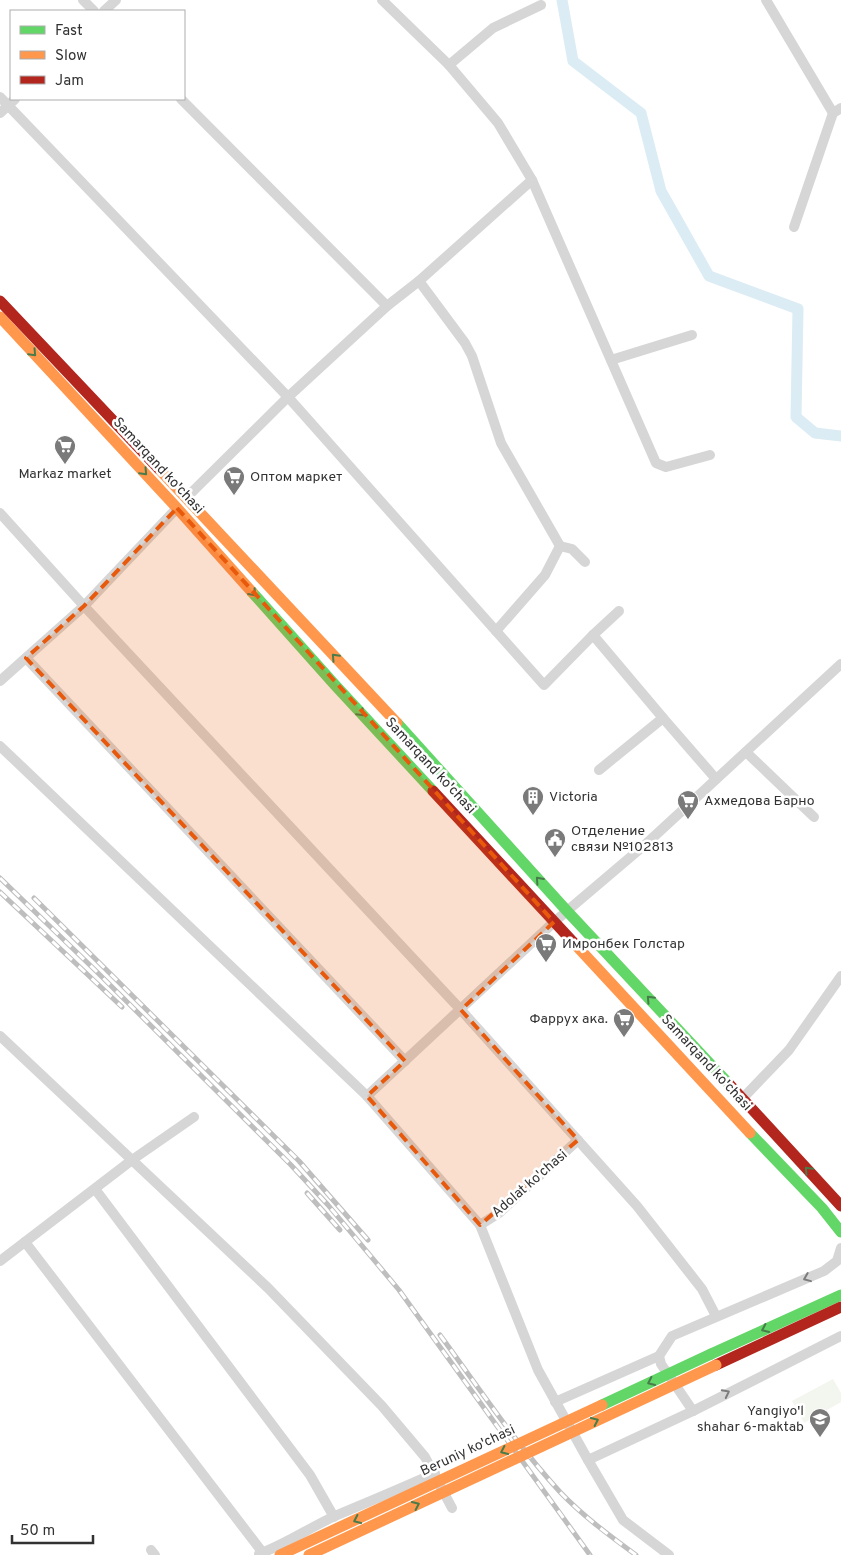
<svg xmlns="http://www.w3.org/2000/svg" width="841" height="1555" font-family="Overpass,sans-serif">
	<rect width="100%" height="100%" fill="#fff"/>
	<path fill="#f3f6ee" d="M 833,1379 L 841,1393 L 841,1402 L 804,1423 L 792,1401 Z"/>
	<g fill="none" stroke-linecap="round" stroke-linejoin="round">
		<path stroke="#dbecf4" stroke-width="11" d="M 562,0 L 573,61 L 641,113 L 661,191 L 709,276 L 798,309 L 796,417 L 815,433 L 841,436"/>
		<g stroke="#d6d6d6" stroke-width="10">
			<path d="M 83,0 L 94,11"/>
			<path d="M 382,0 L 449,65 L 498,123 L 532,180 L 656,463 L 666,467 L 710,455"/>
			<path d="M 766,0 L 833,113 L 841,108"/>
			<path d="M 104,11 L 116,0"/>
			<path d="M 449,65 L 493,28 L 541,5"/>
			<path d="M 0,97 L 288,397 L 544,685 L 593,635"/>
			<path d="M 181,99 L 387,306"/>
			<path d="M 0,113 L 15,99"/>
			<path d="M 794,227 L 833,113"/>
			<path d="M 419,281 L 465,343 L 472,356 L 501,443 L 560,546"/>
			<path d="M 611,360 L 692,335"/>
			<path d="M 186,498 L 288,397 L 387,306 L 419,281 L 532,180"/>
			<path d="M 0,513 L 84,606 L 461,1010 L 637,1206 L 702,1289 L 716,1316"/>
			<path d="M 619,611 L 593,635 L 663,718"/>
			<path d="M 496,631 L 545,575 L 560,546 L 572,549 L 585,562"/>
			<path d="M 26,658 L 405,1061"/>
			<path d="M 0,681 L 84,606 L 177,508"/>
			<path d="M 0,746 L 367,1096 L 480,1225 L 538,1370 L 588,1460 L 623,1520 L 669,1555"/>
			<path d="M 746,752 L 814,817"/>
			<path d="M 599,770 L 663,718 L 716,779"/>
			<path d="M 0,1036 L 268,1288 L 382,1406 L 425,1457 L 452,1508"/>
			<path d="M 367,1096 L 554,922 L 647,843 L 841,664"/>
			<path d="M 742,1099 L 789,1050 L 841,976"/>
			<path d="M 95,1189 L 310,1475 L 334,1517"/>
			<path d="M 480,1225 L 499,1213 L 578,1140"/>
			<path d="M 25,1242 L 263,1553"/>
			<path d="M 0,1261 L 132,1160 L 194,1117"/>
			<path d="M 555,1402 L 659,1356"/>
			<path d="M 693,1411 L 661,1364 L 659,1356 L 672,1336 L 824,1271 L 837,1261 L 841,1248"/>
			<path d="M 588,1460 L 693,1411 L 841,1336"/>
			<path d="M 151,1550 L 155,1555"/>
			<path d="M 259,1554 C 286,1544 309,1528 335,1516 C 368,1502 402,1488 435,1473"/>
		</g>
		<g stroke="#63d668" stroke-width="11">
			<path d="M 252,592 L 335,685 L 433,791"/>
			<path d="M 397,723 L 567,911 L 729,1084"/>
			<path d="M 750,1133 L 822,1208 L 841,1232"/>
			<path d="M 711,1354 L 841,1295"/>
		</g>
		<g stroke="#ff974d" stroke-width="11">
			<path d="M 0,317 L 177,508 L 252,592"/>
			<path d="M 159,469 L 397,723"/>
			<path d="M 573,942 L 750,1133"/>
		</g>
		<g stroke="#b3261e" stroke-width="11">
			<path d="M 0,301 L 159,469"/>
			<path d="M 433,791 L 573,942"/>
			<path d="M 729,1084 L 841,1206"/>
			<path d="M 716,1365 L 841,1307"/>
		</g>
		<g stroke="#bebebe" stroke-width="5">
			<g id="rail">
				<path d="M 0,878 L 96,971 L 291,1165 L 328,1205 L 399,1290 L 590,1555"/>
				<path d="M 0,892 L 122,1007"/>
				<path d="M 34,898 L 299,1161 L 368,1240"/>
				<path d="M 307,1193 L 340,1230"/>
				<path d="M 440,1335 C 479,1388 516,1444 560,1492 C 583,1516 610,1536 636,1555"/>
			</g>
		</g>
		<use href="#rail" stroke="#fff" stroke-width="3" stroke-dasharray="9" stroke-linecap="butt"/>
		<path stroke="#63d668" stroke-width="11" d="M 602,1405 L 711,1354"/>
		<g stroke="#ff974d" stroke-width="11">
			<path d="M 280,1555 L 602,1405"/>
			<path d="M 309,1555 L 716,1365"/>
		</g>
	</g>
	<defs><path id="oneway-chevron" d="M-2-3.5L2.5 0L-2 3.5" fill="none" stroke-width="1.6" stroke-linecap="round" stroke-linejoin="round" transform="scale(1.25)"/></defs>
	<g stroke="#487c4a">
		<use href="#oneway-chevron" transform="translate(33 353) rotate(47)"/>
		<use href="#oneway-chevron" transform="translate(144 472) rotate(47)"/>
		<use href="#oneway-chevron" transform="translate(253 593) rotate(48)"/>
		<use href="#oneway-chevron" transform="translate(335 657) rotate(-133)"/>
		<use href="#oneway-chevron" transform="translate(361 713) rotate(47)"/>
		<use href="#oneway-chevron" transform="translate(539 880) rotate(-132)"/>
		<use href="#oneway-chevron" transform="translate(650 999) rotate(-133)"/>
		<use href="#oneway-chevron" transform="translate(808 1170) rotate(-133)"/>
		<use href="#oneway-chevron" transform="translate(765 1329) rotate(155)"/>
		<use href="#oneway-chevron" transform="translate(651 1382) rotate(155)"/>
		<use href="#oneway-chevron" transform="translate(595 1421) rotate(-25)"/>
		<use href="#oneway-chevron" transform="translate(504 1451) rotate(155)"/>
		<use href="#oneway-chevron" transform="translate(416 1505) rotate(-25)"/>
		<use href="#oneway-chevron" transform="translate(357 1520) rotate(155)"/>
	</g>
	<g stroke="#7c7c7c">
		<use href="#oneway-chevron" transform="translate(807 1278) rotate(158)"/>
		<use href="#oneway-chevron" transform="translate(726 1393) rotate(-27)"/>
	</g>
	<path fill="#e8590c" fill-opacity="0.2" stroke="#e8590c" stroke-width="4" stroke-dasharray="10 6" stroke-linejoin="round" d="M 177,508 L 554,922 L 461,1010 L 578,1140 L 480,1225 L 367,1096 L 405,1061 L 26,658 L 84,606 Z"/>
	<defs>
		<g id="supermarket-pin" transform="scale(1.125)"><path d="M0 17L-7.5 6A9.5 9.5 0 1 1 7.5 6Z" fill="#7a7a7a" stroke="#fff"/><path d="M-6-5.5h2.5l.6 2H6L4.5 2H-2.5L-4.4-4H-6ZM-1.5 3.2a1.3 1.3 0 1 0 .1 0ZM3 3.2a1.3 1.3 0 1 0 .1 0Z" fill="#fff"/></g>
		<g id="building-pin" transform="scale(1.125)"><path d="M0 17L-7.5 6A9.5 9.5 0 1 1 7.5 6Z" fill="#7a7a7a" stroke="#fff"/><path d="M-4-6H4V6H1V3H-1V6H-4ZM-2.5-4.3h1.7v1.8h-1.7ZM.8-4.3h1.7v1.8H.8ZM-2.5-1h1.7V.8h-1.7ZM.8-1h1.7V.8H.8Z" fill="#fff"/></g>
		<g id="civic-pin" transform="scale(1.125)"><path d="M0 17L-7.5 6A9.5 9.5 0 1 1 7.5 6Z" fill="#7a7a7a" stroke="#fff"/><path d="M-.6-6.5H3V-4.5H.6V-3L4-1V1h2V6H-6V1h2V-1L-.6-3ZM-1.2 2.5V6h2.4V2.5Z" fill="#fff"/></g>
		<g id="school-pin" transform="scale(1.125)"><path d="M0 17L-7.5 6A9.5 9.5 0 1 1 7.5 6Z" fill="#7a7a7a" stroke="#fff"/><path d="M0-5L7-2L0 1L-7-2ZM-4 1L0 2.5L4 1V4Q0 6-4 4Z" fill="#fff"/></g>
	</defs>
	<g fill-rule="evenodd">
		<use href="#supermarket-pin" x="65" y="446"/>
		<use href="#supermarket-pin" x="234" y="477"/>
		<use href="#building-pin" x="533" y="797"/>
		<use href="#supermarket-pin" x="688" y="801"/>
		<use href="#civic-pin" x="555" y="839"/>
		<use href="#supermarket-pin" x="546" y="944"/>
		<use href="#supermarket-pin" x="624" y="1019"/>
		<use href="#school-pin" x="820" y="1419"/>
	</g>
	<g text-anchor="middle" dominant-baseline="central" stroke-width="5" stroke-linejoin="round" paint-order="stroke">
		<g font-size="14" fill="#323232" stroke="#fff">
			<text transform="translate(158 466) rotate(47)">Samarqand ko'chasi</text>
			<text transform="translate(430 766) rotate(47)">Samarqand ko'chasi</text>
			<text transform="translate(706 1063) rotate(47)">Samarqand ko'chasi</text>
			<text transform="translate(530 1184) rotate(-41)">Adolat ko'chasi</text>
			<text transform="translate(468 1451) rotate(-25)">Beruniy ko'chasi</text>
		</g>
		<g font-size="14" fill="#323232" stroke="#fff" text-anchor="start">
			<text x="65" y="474" text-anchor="middle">Markaz market</text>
			<text x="250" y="477">Оптом маркет</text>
			<text x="549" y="797">Victoria</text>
			<text x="704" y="801">Ахмедова Барно</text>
			<text x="571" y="831">Отделение<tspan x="571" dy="16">связи №102813</tspan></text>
			<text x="562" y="944">Имронбек Голстар</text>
			<text x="608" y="1019" text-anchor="end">Фаррух ака.</text>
			<text x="804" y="1411" text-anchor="end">Yangiyo'l<tspan x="804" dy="16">shahar 6-maktab</tspan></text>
		</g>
	</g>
	<rect x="10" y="10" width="175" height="90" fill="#ffffff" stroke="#adadad"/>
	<rect x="20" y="26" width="25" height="8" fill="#63d668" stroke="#adadad"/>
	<text x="55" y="35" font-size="15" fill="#323232">Fast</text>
	<rect x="20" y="51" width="25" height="8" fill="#ff974d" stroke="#adadad"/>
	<text x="55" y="60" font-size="15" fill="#323232">Slow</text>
	<rect x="20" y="76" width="25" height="8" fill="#b3261e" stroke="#adadad"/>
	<text x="55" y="85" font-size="15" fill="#323232">Jam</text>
	<path d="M12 1535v8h81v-8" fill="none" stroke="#323232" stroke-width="2.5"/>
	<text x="20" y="1535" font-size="15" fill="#323232" stroke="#ffffff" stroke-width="4" paint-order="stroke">50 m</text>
</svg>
